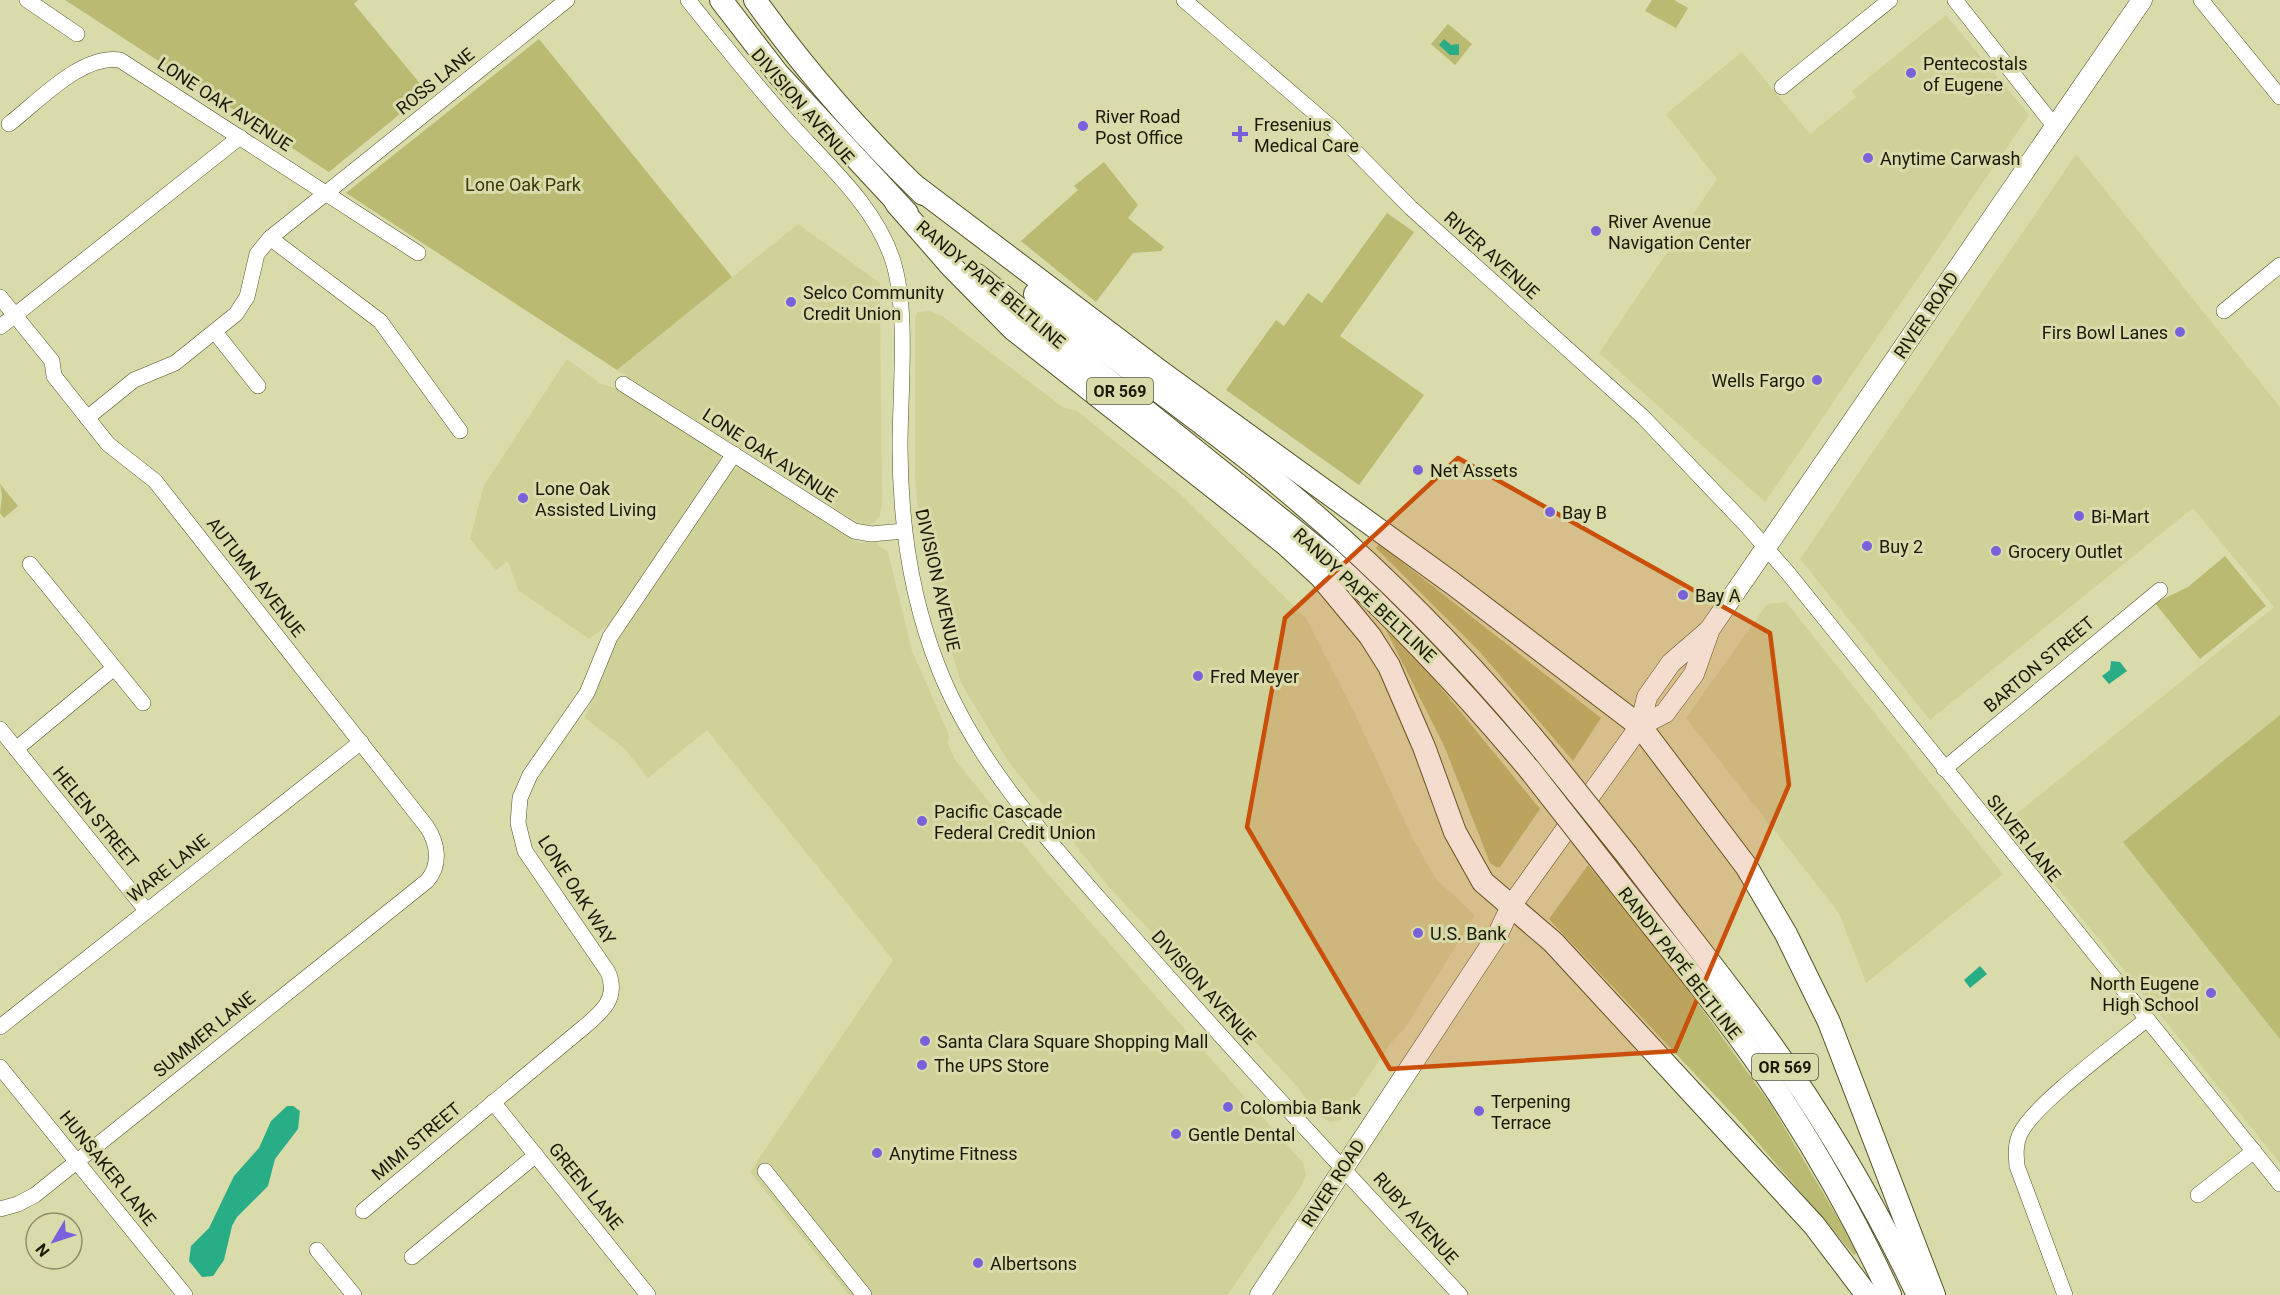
<svg xmlns="http://www.w3.org/2000/svg" width="2280" height="1295" font-family="Roboto,sans-serif">
	<rect width="100%" height="100%" fill="#dadbaa"/>
	<g fill="#d0d199">
		<path d="M 1946,15 L 2029,115 L 1765,502 L 1599,353 L 1717,179 L 1666,114 L 1742,52 L 1810,134 L 1856,97 L 1852,91 Z"/>
		<path d="M 2076,154 L 2280,407 L 2280,1163 L 2005,823 L 2274,607 L 2193,508 L 1930,720 L 1800,559 Z"/>
		<path d="M 798,224 L 880,283 L 882,505 L 880,515 L 874,523 L 867,525 L 859,523 L 617,370 Z"/>
		<path d="M 929,311 L 942,316 L 1064,408 L 1076,410 L 1180,494 L 1306,618 L 1354,712 L 1413,839 L 1436,879 L 1475,915 L 1405,1028 L 1390,1044 L 1340,1120 L 1330,1122 L 1318,1115 L 1295,1084 L 1108,886 L 1008,761 L 961,683 L 944,627 L 918,511 L 915,475 L 915,317 L 918,312 Z"/>
		<path d="M 567,359 L 601,384 L 626,391 L 720,453 L 721,457 L 721,464 L 612,622 L 589,639 L 518,590 L 508,561 L 496,570 L 470,539 L 484,485 Z"/>
		<path d="M 735,468 L 742,469 L 853,540 L 862,543 L 875,542 L 888,552 L 912,651 L 949,735 L 948,744 L 956,761 L 1048,874 L 1303,1163 L 1306,1174 L 1302,1185 L 1228,1295 L 849,1295 L 750,1172 L 893,960 L 707,730 L 648,778 L 625,749 L 585,718 L 602,674 L 606,653 L 728,471 Z"/>
		<path d="M 1786,602 L 2003,874 L 1866,983 L 1839,913 L 1686,718 L 1767,604 Z"/>
	</g>
	<g fill="#baba73">
		<path d="M 65,0 L 358,0 L 354,4 L 427,92 L 329,172 Z"/>
		<path d="M 1652,0 L 1674,0 L 1688,8 L 1676,28 L 1645,11 Z"/>
		<path d="M 1448,24 L 1472,44 L 1455,65 L 1431,44 Z"/>
		<path d="M 539,39 L 732,277 L 617,370 L 346,193 Z"/>
		<path d="M 1104,162 L 1138,205 L 1128,218 L 1164,247 L 1161,251 L 1133,253 L 1096,302 L 1021,241 L 1078,190 L 1074,186 Z"/>
		<path d="M 1387,213 L 1414,232 L 1340,336 L 1424,395 L 1359,485 L 1226,390 L 1276,320 L 1284,326 L 1308,293 L 1322,303 Z"/>
		<path d="M 0,484 L 18,506 L 4,518 L 0,513 L 2,496 Z"/>
		<path d="M 1379,544 L 1601,718 L 1573,761 L 1480,652 L 1376,548 Z"/>
		<path d="M 2225,556 L 2266,606 L 2200,659 L 2155,603 L 2188,587 Z"/>
		<path d="M 1386,630 L 1419,661 L 1540,809 L 1500,867 L 1496,867 L 1490,863 L 1445,748 Z"/>
		<path d="M 2280,715 L 2280,1039 L 2123,842 Z"/>
		<path d="M 1588,865 L 1671,966 L 1771,1105 L 1858,1252 L 1854,1255 L 1742,1124 L 1549,919 Z"/>
	</g>
	<g fill="#28ad87">
		<path d="M 1444,39 L 1451,45 L 1459,44 L 1459,55 L 1450,55 L 1439,45 Z"/>
		<path d="M 2111,661 L 2120,662 L 2127,671 L 2109,684 L 2102,676 L 2110,670 Z"/>
		<path d="M 1980,966 L 1987,974 L 1970,988 L 1964,980 Z"/>
		<path d="M 287,1106 L 293,1106 L 300,1111 L 298,1129 L 275,1159 L 268,1186 L 237,1217 L 232,1226 L 224,1260 L 213,1276 L 202,1277 L 189,1261 L 191,1246 L 209,1228 L 234,1176 L 259,1148 L 271,1121 Z"/>
	</g>
	<g fill="none" stroke-linecap="round" stroke-linejoin="round">
		<g stroke="#525227" stroke-width="16">
			<g id="minor">
				<path d="M 27,0 L 77,34"/>
				<path d="M 688,0 C 721,41 753,82 788,121 C 825,163 873,203 892,258 C 909,308 900,391 900,446 C 900,521 911,599 939,669 C 978,768 1057,850 1126,929 C 1235,1054 1348,1174 1460,1295"/>
				<path d="M 1184,0 L 1331,127 L 1411,208 L 1643,417 L 1746,525 L 1788,573 L 2280,1184"/>
				<path d="M 1955,0 L 2055,127"/>
				<path d="M 2201,0 L 2280,97"/>
				<path d="M 1782,87 L 1890,0"/>
				<path d="M 9,124 C 38,102 81,54 120,60 L 418,253"/>
				<path d="M 270,238 L 380,321 L 460,431"/>
				<path d="M 0,297 L 52,361 L 54,376 L 108,444 L 155,481 L 427,827 C 438,844 441,865 427,881 L 35,1195 L 18,1204 L 0,1209"/>
				<path d="M 2224,311 L 2280,265"/>
				<path d="M 0,327 L 240,137"/>
				<path d="M 215,332 L 258,386"/>
				<path d="M 623,384 L 854,531 L 871,534 L 904,531"/>
				<path d="M 87,418 L 134,380 L 175,363 L 236,314 L 247,297 L 257,254 L 270,238 L 567,0"/>
				<path d="M 30,564 L 143,703"/>
				<path d="M 0,729 L 146,910"/>
				<path d="M 16,749 L 114,668"/>
				<path d="M 1944,769 L 2160,590"/>
				<path d="M 0,1027 L 361,742"/>
				<path d="M 0,1067 L 185,1295"/>
				<path d="M 493,1102 L 648,1295"/>
				<path d="M 765,1171 L 864,1295"/>
				<path d="M 2198,1195 L 2254,1151"/>
				<path d="M 363,1211 L 584,1027 C 602,1012 619,998 608,972 L 525,851 L 518,823 L 520,798 L 530,775 L 587,693 L 610,637 L 734,454"/>
				<path d="M 317,1250 L 354,1295"/>
				<path d="M 412,1257 L 536,1155"/>
				<path d="M 2065,1295 L 2017,1166 C 2016,1155 2015,1145 2020,1134 C 2033,1105 2118,1043 2147,1019"/>
			</g>
		</g>
		<g stroke="#525227" stroke-width="21">
			<g id="major">
				<path d="M 1640,726 L 1665,713 L 1694,674 L 1710,629 L 2142,0"/>
				<path d="M 1260,1295 L 1498,934 L 1511,906 L 1640,726 L 1647,697 L 1671,663 L 1708,631"/>
			</g>
		</g>
		<g stroke="#525227" stroke-width="24">
			<g id="highway">
				<path d="M 721,0 L 778,74 L 907,213"/>
				<path d="M 755,0 C 805,70 861,134 923,194"/>
				<path d="M 914,185 L 1161,372 L 1452,583 L 1640,726 L 1746,866 L 1786,934 L 1829,1022 L 1934,1295"/>
				<path d="M 896,203 L 951,266 L 1013,329 L 1284,543 L 1321,577 L 1370,636 L 1389,666 L 1424,747 L 1455,832 L 1483,882 L 1553,942 L 1814,1225 L 1867,1295"/>
				<path d="M 977,275 L 1329,558 C 1401,624 1467,695 1530,770"/>
				<path d="M 1035,294 C 1108,357 1189,411 1264,472 C 1367,556 1459,648 1543,750"/>
				<path d="M 1627,855 C 1670,912 1715,968 1757,1025 C 1819,1109 1873,1201 1918,1295"/>
				<path d="M 1613,876 C 1669,948 1730,1019 1780,1096 C 1821,1159 1859,1227 1890,1295"/>
			</g>
		</g>
		<use href="#minor" stroke="#fff" stroke-width="15"/>
		<use href="#major" stroke="#fff" stroke-width="20"/>
		<use href="#highway" stroke="#fff" stroke-width="22"/>
		<g stroke="#525227" stroke-width="24" stroke-linecap="butt">
			<g id="highway-bridge">
				<path d="M 1543,750 L 1627,855"/>
				<path d="M 1530,770 L 1613,876"/>
			</g>
		</g>
		<use href="#highway-bridge" stroke="#fff" stroke-width="22"/>
	</g>
	<path fill="#c94f0b" fill-opacity="0.2" stroke="#c94f0b" stroke-width="4.5" stroke-linejoin="round" d="M 1458,458 L 1770,633 L 1789,785 L 1675,1051 L 1390,1069 L 1247,827 L 1285,618 Z"/>
	<g fill="#7961dc" stroke="#dadbaa" stroke-width="2">
		<circle cx="1911" cy="73" r="6"/>
		<circle cx="1083" cy="126" r="6"/>
		<path d="M1237 125h6v6h6v6h-6v6h-6v-6h-6v-6h6z"/>
		<circle cx="1868" cy="158" r="6"/>
		<circle cx="1596" cy="231" r="6"/>
		<circle cx="791" cy="302" r="6"/>
		<circle cx="2180" cy="332" r="6"/>
		<circle cx="1817" cy="380" r="6"/>
		<circle cx="1418" cy="470" r="6"/>
		<circle cx="523" cy="498" r="6"/>
		<circle cx="1550" cy="512" r="6"/>
		<circle cx="2079" cy="516" r="6"/>
		<circle cx="1867" cy="546" r="6"/>
		<circle cx="1996" cy="551" r="6"/>
		<circle cx="1683" cy="595" r="6"/>
		<circle cx="1198" cy="676" r="6"/>
		<circle cx="922" cy="821" r="6"/>
		<circle cx="1418" cy="933" r="6"/>
		<circle cx="2211" cy="993" r="6"/>
		<circle cx="925" cy="1041" r="6"/>
		<circle cx="922" cy="1065" r="6"/>
		<circle cx="1228" cy="1107" r="6"/>
		<circle cx="1479" cy="1111" r="6"/>
		<circle cx="1176" cy="1134" r="6"/>
		<circle cx="877" cy="1153" r="6"/>
		<circle cx="978" cy="1263" r="6"/>
	</g>
	<g text-anchor="middle" dominant-baseline="central" stroke-width="6" stroke-linejoin="round" paint-order="stroke">
		<g fill="#dadbaa" stroke="#545338" stroke-width="1.5">
			<rect x="1087" y="378" width="66" height="26" rx="4.5"/>
			<rect x="1752" y="1054" width="66" height="26" rx="4.5"/>
		</g>
		<g font-size="16" font-weight="bold" fill="#1a1907">
			<text x="1120" y="391">OR 569</text>
			<text x="1785" y="1067">OR 569</text>
		</g>
		<g font-size="18" fill="#1a1907" stroke="#dadbaa" text-anchor="start">
			<text x="1923" y="63">Pentecostals<tspan x="1923" dy="21">of Eugene</tspan></text>
			<text x="1095" y="116">River Road<tspan x="1095" dy="21">Post Office</tspan></text>
			<text x="1254" y="124">Fresenius<tspan x="1254" dy="21">Medical Care</tspan></text>
			<text x="1880" y="158">Anytime Carwash</text>
			<text x="1608" y="221">River Avenue<tspan x="1608" dy="21">Navigation Center</tspan></text>
			<text x="803" y="292">Selco Community<tspan x="803" dy="21">Credit Union</tspan></text>
			<text x="2168" y="332" text-anchor="end">Firs Bowl Lanes</text>
			<text x="1805" y="380" text-anchor="end">Wells Fargo</text>
			<text x="1430" y="470">Net Assets</text>
			<text x="535" y="488">Lone Oak<tspan x="535" dy="21">Assisted Living</tspan></text>
			<text x="1562" y="512">Bay B</text>
			<text x="2091" y="516">Bi-Mart</text>
			<text x="1879" y="546">Buy 2</text>
			<text x="2008" y="551">Grocery Outlet</text>
			<text x="1695" y="595">Bay A</text>
			<text x="1210" y="676">Fred Meyer</text>
			<text x="934" y="811">Pacific Cascade<tspan x="934" dy="21">Federal Credit Union</tspan></text>
			<text x="1430" y="933">U.S. Bank</text>
			<text x="2199" y="983" text-anchor="end">North Eugene<tspan x="2199" dy="21">High School</tspan></text>
			<text x="937" y="1041">Santa Clara Square Shopping Mall</text>
			<text x="934" y="1065">The UPS Store</text>
			<text x="1491" y="1101">Terpening<tspan x="1491" dy="21">Terrace</tspan></text>
			<text x="1240" y="1107">Colombia Bank</text>
			<text x="1188" y="1134">Gentle Dental</text>
			<text x="889" y="1153">Anytime Fitness</text>
			<text x="990" y="1263">Albertsons</text>
		</g>
		<g font-size="18" fill="#1a1907" stroke="#dadbaa">
			<text transform="translate(435 81) rotate(-39)">ROSS LANE</text>
			<text transform="translate(225 104) rotate(33)">LONE OAK AVENUE</text>
			<text transform="translate(803 106) rotate(49)">DIVISION AVENUE</text>
			<text transform="translate(1492 255) rotate(42)">RIVER AVENUE</text>
			<text transform="translate(991 284) rotate(40)">RANDY PAPÉ BELTLINE</text>
			<text transform="translate(1926 315) rotate(-56)">RIVER ROAD</text>
			<text transform="translate(770 455) rotate(33)">LONE OAK AVENUE</text>
			<text transform="translate(256 577) rotate(52)">AUTUMN AVENUE</text>
			<text transform="translate(938 580) rotate(77)">DIVISION AVENUE</text>
			<text transform="translate(1365 595) rotate(43)">RANDY PAPÉ BELTLINE</text>
			<text transform="translate(2039 664) rotate(-40)">BARTON STREET</text>
			<text transform="translate(96 817) rotate(51)">HELEN STREET</text>
			<text transform="translate(2024 838) rotate(51)">SILVER LANE</text>
			<text transform="translate(168 868) rotate(-38)">WARE LANE</text>
			<text transform="translate(577 890) rotate(57)">LONE OAK WAY</text>
			<text transform="translate(1680 963) rotate(52)">RANDY PAPÉ BELTLINE</text>
			<text transform="translate(1204 987) rotate(48)">DIVISION AVENUE</text>
			<text transform="translate(204 1034) rotate(-39)">SUMMER LANE</text>
			<text transform="translate(416 1141) rotate(-40)">MIMI STREET</text>
			<text transform="translate(108 1168) rotate(51)">HUNSAKER LANE</text>
			<text transform="translate(1333 1183) rotate(-57)">RIVER ROAD</text>
			<text transform="translate(586 1186) rotate(51)">GREEN LANE</text>
			<text transform="translate(1416 1218) rotate(48)">RUBY AVENUE</text>
		</g>
		<g font-size="18" fill="#39380d" stroke="#dadbaa">
			<text x="523" y="184">Lone Oak Park</text>
		</g>
	</g>
	<g transform="translate(54 1241) rotate(231)"><circle r="28" fill="#dadbaa" stroke="#8d8d69" stroke-width="1.5"/>
	<path d="M0-4.5L10 22L0 15L-10 22Z" fill="#7961dc"/>
	<text y="-9" font-size="16" font-weight="bold" text-anchor="middle" fill="#1a1907">N</text>
	</g>
</svg>
